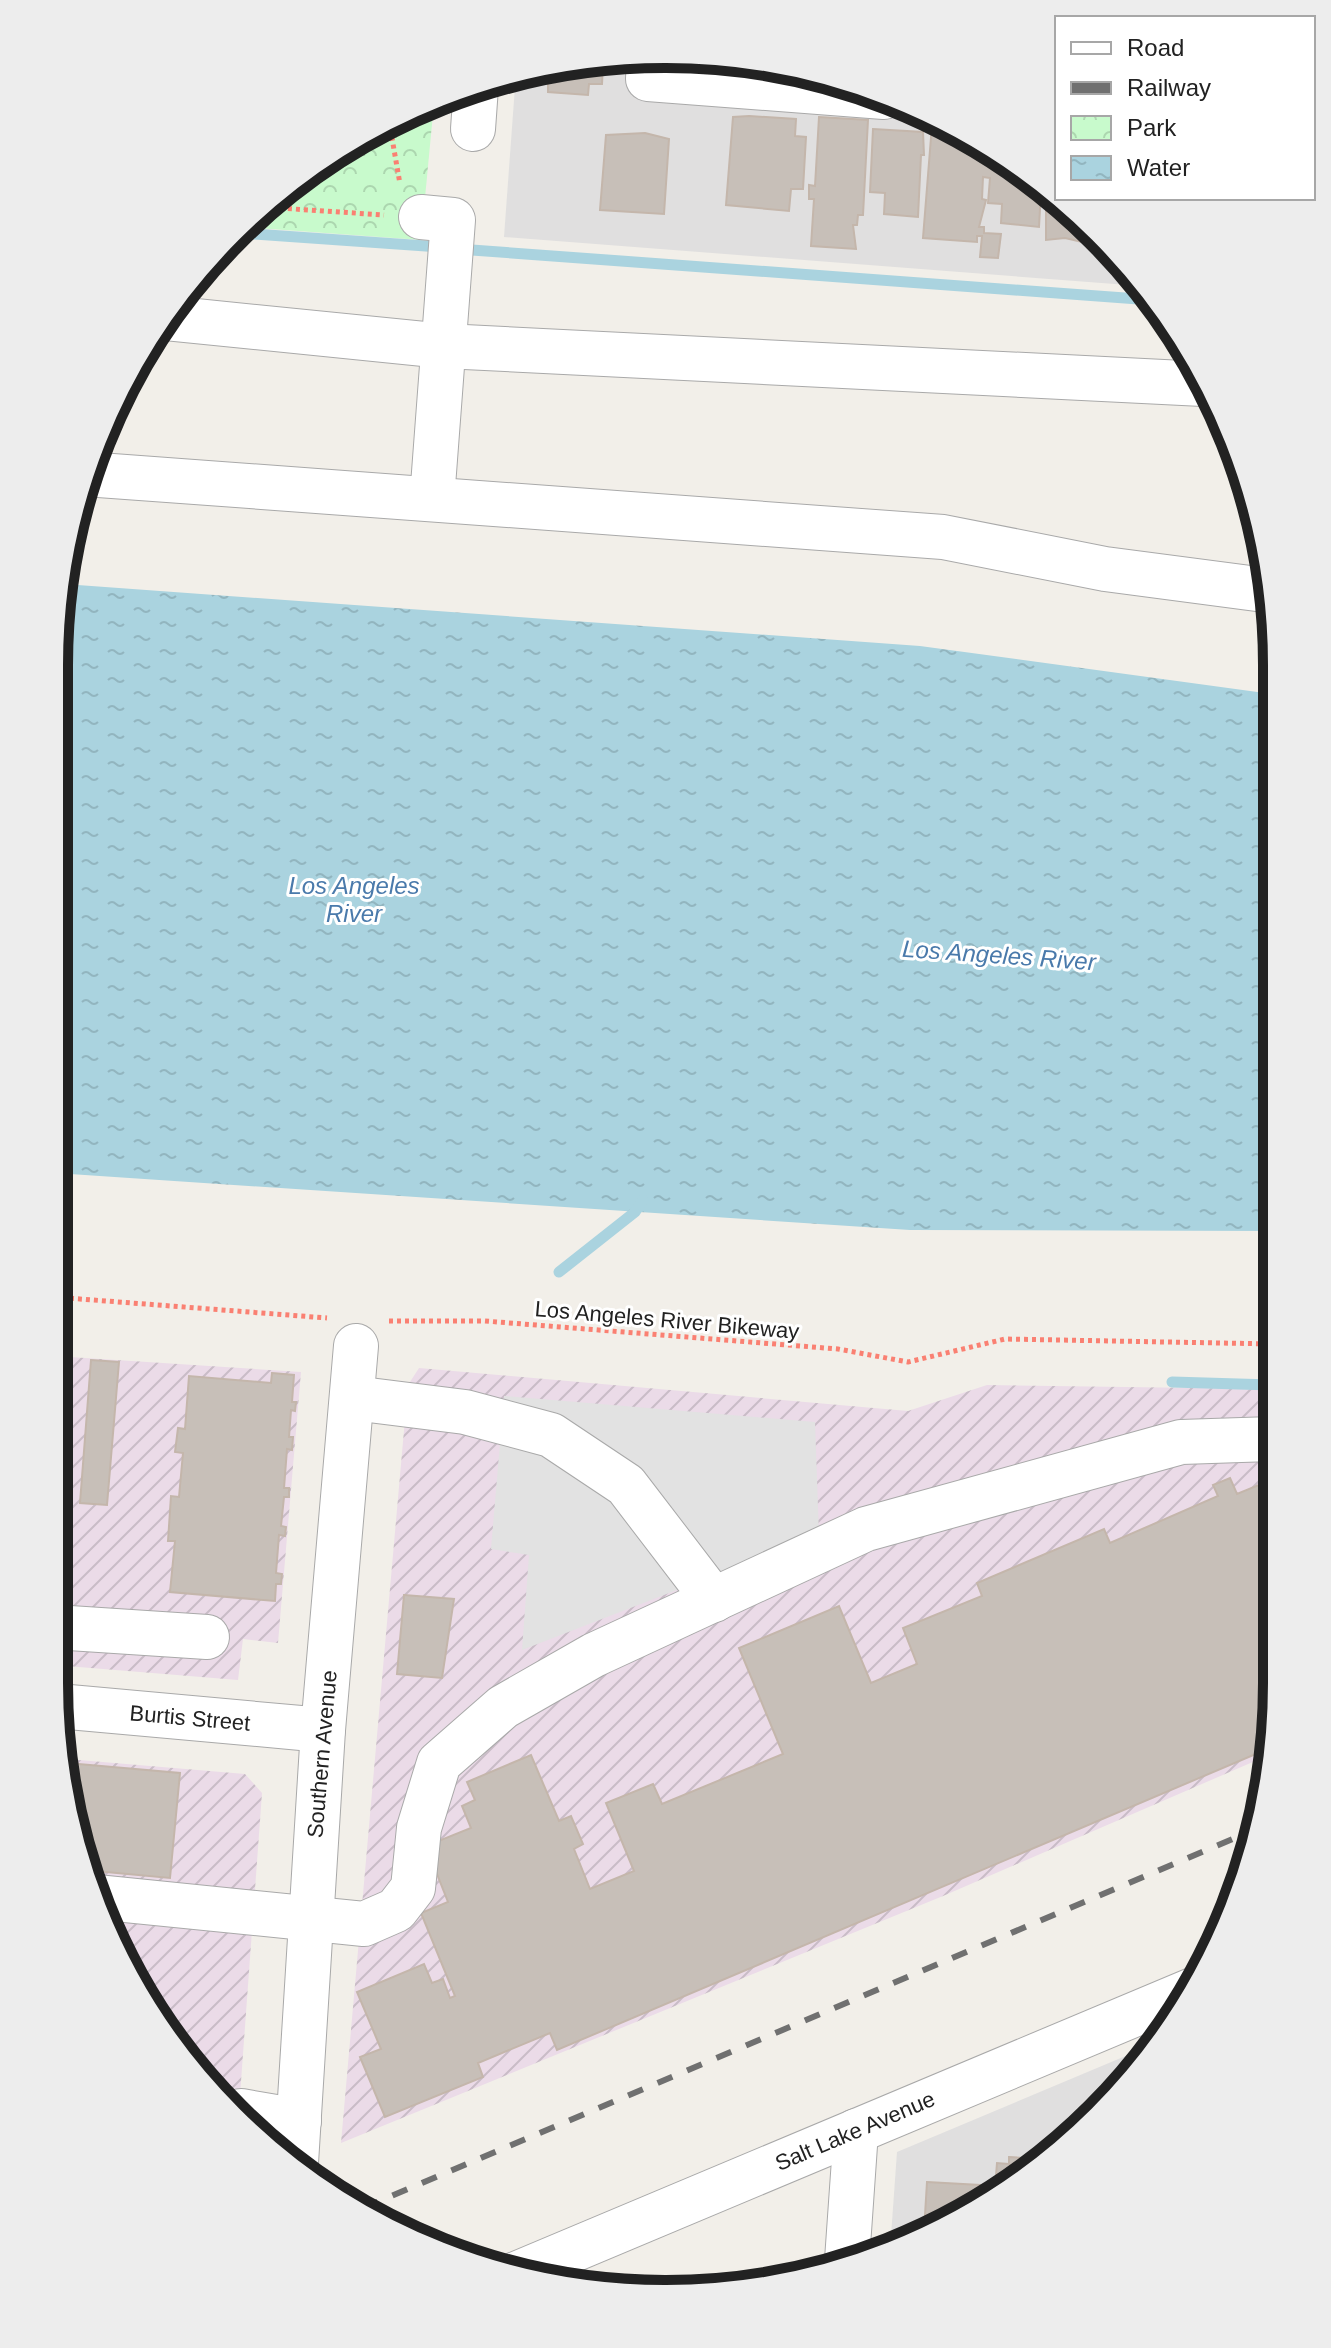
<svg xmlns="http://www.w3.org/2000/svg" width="1331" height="2348" font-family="Helvetica,sans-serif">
	<defs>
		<pattern id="industrial-furrows" width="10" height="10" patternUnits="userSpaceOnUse" patternTransform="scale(2)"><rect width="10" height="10" fill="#ebdbe8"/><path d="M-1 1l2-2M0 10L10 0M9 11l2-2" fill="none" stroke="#c9bcc7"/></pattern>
		<pattern id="park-crowns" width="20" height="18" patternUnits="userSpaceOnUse" patternTransform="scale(2)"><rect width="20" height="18" fill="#c8facc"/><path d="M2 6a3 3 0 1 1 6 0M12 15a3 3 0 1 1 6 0" fill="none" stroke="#acd6af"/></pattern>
		<pattern id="water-ripples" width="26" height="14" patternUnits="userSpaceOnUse" patternTransform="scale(2)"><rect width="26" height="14" fill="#aad3df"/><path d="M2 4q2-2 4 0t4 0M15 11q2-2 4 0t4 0" fill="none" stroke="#92b5bf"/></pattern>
	</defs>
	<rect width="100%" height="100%" fill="#f2efe9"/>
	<g fill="#e0dfdf">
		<path d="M 626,55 L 746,59 L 862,87 L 972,136 L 1098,233 L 1141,286 L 504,237 L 516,73 Z"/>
		<path d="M 1147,2047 L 1068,2143 L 890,2250 L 897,2152 Z"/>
	</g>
	<g fill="url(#industrial-furrows)">
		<path d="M 54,1356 L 301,1372 L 278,1643 L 243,1639 L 238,1680 L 54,1665 Z"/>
		<path d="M 419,1368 L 908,1411 L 987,1385 L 1275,1389 L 1276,1722 L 1269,1755 L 943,1896 L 341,2143 L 408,1385 Z"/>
		<path d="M 67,1759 L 245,1774 L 262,1793 L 239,2109 L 180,2054 L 86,1879 Z"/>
	</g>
	<path fill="url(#park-crowns)" d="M 434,103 L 421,240 L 243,227 C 299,175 361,130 434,103 Z"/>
	<path fill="#e2e2e2" d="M 504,1396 L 815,1422 L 819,1535 L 522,1650 L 529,1555 L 491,1549 Z"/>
	<path fill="url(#water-ripples)" d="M 64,584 L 920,646 L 1272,694 L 1274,1231 L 910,1230 L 55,1173 L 55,626 Z"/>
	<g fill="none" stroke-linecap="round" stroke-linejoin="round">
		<g stroke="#aad3df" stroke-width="11">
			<path d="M 238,233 L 440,247"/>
			<path d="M 458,249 L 1152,300"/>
			<path d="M 559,1272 L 635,1212 L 643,1200"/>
			<path d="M 1172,1382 L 1275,1385"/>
		</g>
	</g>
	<g fill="#c7bfb8" stroke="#c4b6ab" stroke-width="2">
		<path d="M 687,57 L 729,59 L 728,62 Z"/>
		<path d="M 608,58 L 607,64 L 603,64 L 602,84 L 589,84 L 588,95 L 548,92 L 548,80 L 542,80 L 542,83 L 534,83 L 534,79 L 519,78 L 519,73 Z"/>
		<path d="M 749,116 L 796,119 L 795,136 L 806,137 L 803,189 L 791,189 L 789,211 L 726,205 L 733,117 Z"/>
		<path d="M 819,117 L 868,120 L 863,215 L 858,215 L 857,225 L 853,225 L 856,249 L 811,246 L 814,199 L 809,199 L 809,185 L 815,186 Z"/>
		<path d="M 932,125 L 951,127 L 972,136 L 986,147 L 985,162 L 991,163 L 992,152 L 1041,190 L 1039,227 L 1001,223 L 1002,204 L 988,203 L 990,178 L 983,177 L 982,199 L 986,200 L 979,227 L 984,227 L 984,233 L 1001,234 L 998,258 L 980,257 L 982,236 L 977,236 L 977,242 L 923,238 Z"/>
		<path d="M 873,129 L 923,132 L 924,155 L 921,155 L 918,217 L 884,214 L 885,193 L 870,192 Z"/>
		<path d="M 645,133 L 669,139 L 664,214 L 600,210 L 606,135 Z"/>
		<path d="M 1046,193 L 1098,233 L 1100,238 L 1095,238 L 1095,245 L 1065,238 L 1046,240 Z"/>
		<path d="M 91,1360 L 119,1362 L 107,1505 L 80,1503 Z"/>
		<path d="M 272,1373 L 294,1375 L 292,1402 L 296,1402 L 295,1411 L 291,1410 L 289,1437 L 293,1437 L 292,1450 L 287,1449 L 284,1488 L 289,1488 L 289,1497 L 284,1497 L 281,1526 L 286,1527 L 285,1536 L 279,1535 L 276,1573 L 282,1574 L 281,1584 L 276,1584 L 275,1601 L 170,1592 L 175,1541 L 168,1541 L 171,1496 L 179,1497 L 183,1453 L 175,1452 L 178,1428 L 185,1429 L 189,1376 L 271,1383 Z"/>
		<path d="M 1230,1478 L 1237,1494 L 1271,1480 L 1275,1489 L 1276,1722 L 1270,1748 L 557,2050 L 550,2033 L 478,2063 L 483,2077 L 385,2117 L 360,2057 L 381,2049 L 357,1992 L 424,1964 L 432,1983 L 443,1979 L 450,1998 L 455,1996 L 421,1913 L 448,1902 L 426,1846 L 471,1828 L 462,1806 L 475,1800 L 467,1782 L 531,1755 L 559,1821 L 571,1816 L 583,1844 L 574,1849 L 590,1889 L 634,1871 L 606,1803 L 653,1784 L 662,1804 L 783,1754 L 739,1648 L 839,1606 L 871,1683 L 917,1664 L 903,1628 L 982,1596 L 977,1583 L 1104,1529 L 1110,1543 L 1218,1496 L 1213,1485 Z"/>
		<path d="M 404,1595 L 454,1599 L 442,1678 L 397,1674 Z"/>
		<path d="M 67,1763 L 180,1773 L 170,1878 L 85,1870 Z"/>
		<path d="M 1009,2157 L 1041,2159 L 995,2188 L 997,2163 L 1009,2164 Z"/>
		<path d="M 927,2182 L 980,2185 L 979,2198 L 924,2232 Z"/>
	</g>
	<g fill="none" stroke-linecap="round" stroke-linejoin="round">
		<g stroke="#a9a9a9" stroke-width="46">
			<g id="minor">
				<path d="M 649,56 L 648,79 L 884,97"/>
				<path d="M 473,129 L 476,87"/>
				<path d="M 421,217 L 453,220 L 432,499"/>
				<path d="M 166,318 L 444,346 L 1203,384"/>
				<path d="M 85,474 L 943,537 L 1105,569 L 1272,591"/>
				<path d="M 353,1398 L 465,1412 L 551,1435 L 626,1485 L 714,1600"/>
				<path d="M 54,1627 L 207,1637"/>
				<path d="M 58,1706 L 323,1730"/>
				<path d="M 96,1897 L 364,1924 L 396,1910 L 413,1888 L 419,1828 L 439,1763 L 503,1707 L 594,1655 L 866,1529 L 1181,1442 L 1275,1439"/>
				<path d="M 241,2111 L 299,2121"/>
				<path d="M 296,2163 L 323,1730 L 356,1346"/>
				<path d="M 847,2260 L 856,2131"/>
				<path d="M 516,2274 L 1195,1989"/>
			</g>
		</g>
		<g stroke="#fa8072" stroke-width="5" stroke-dasharray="4 4" stroke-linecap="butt">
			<path d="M 389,121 L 400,184"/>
			<path d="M 264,207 L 384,215"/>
			<path d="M 54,1297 L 327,1318"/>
			<path d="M 389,1321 L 485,1321 L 838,1349 L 908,1362 L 1005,1339 L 1274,1344"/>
		</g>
		<use href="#minor" stroke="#fff" stroke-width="44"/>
		<path stroke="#707070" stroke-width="6" stroke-dasharray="16 16" stroke-linecap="butt" d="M 363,2208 L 1254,1830"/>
	</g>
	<g text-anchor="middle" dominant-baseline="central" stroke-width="6" stroke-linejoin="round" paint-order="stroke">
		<g font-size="22" fill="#222" stroke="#fff">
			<text transform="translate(667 1320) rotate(5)">Los Angeles River Bikeway</text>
			<text transform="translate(190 1718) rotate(5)">Burtis Street</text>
			<text transform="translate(322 1754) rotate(-85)">Southern Avenue</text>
			<text transform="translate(855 2131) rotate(-23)">Salt Lake Avenue</text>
		</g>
		<g font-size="24" font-style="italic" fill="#4a7aab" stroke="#fff">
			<text x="354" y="885">Los Angeles<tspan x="354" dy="28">River</tspan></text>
			<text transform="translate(999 955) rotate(4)">Los Angeles River</text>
		</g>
	</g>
	<path d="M0 0H1331V2348H0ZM665 68H666A597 597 0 0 1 1263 665V1683A597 597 0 0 1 666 2280H665A597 597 0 0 1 68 1683V665A597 597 0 0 1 665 68Z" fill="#ededed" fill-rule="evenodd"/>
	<path fill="none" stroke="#222" stroke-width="10" d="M665 68H666A597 597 0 0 1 1263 665V1683A597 597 0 0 1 666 2280H665A597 597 0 0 1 68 1683V665A597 597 0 0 1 665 68Z"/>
	<rect x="1055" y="16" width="260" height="184" fill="#ffffff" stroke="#a7a7a7" stroke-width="2"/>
	<rect x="1071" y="42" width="40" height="12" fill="#ffffff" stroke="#a7a7a7" stroke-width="2"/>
	<text x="1127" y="56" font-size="24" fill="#222222">Road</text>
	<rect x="1071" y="82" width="40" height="12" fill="#707070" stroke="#a7a7a7" stroke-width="2"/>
	<text x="1127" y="96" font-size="24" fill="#222222">Railway</text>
	<rect x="1071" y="116" width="40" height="24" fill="url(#park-crowns)" stroke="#a7a7a7" stroke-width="2"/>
	<text x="1127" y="136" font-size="24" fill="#222222">Park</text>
	<rect x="1071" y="156" width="40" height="24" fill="url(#water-ripples)" stroke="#a7a7a7" stroke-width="2"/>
	<text x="1127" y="176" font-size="24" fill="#222222">Water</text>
</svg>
